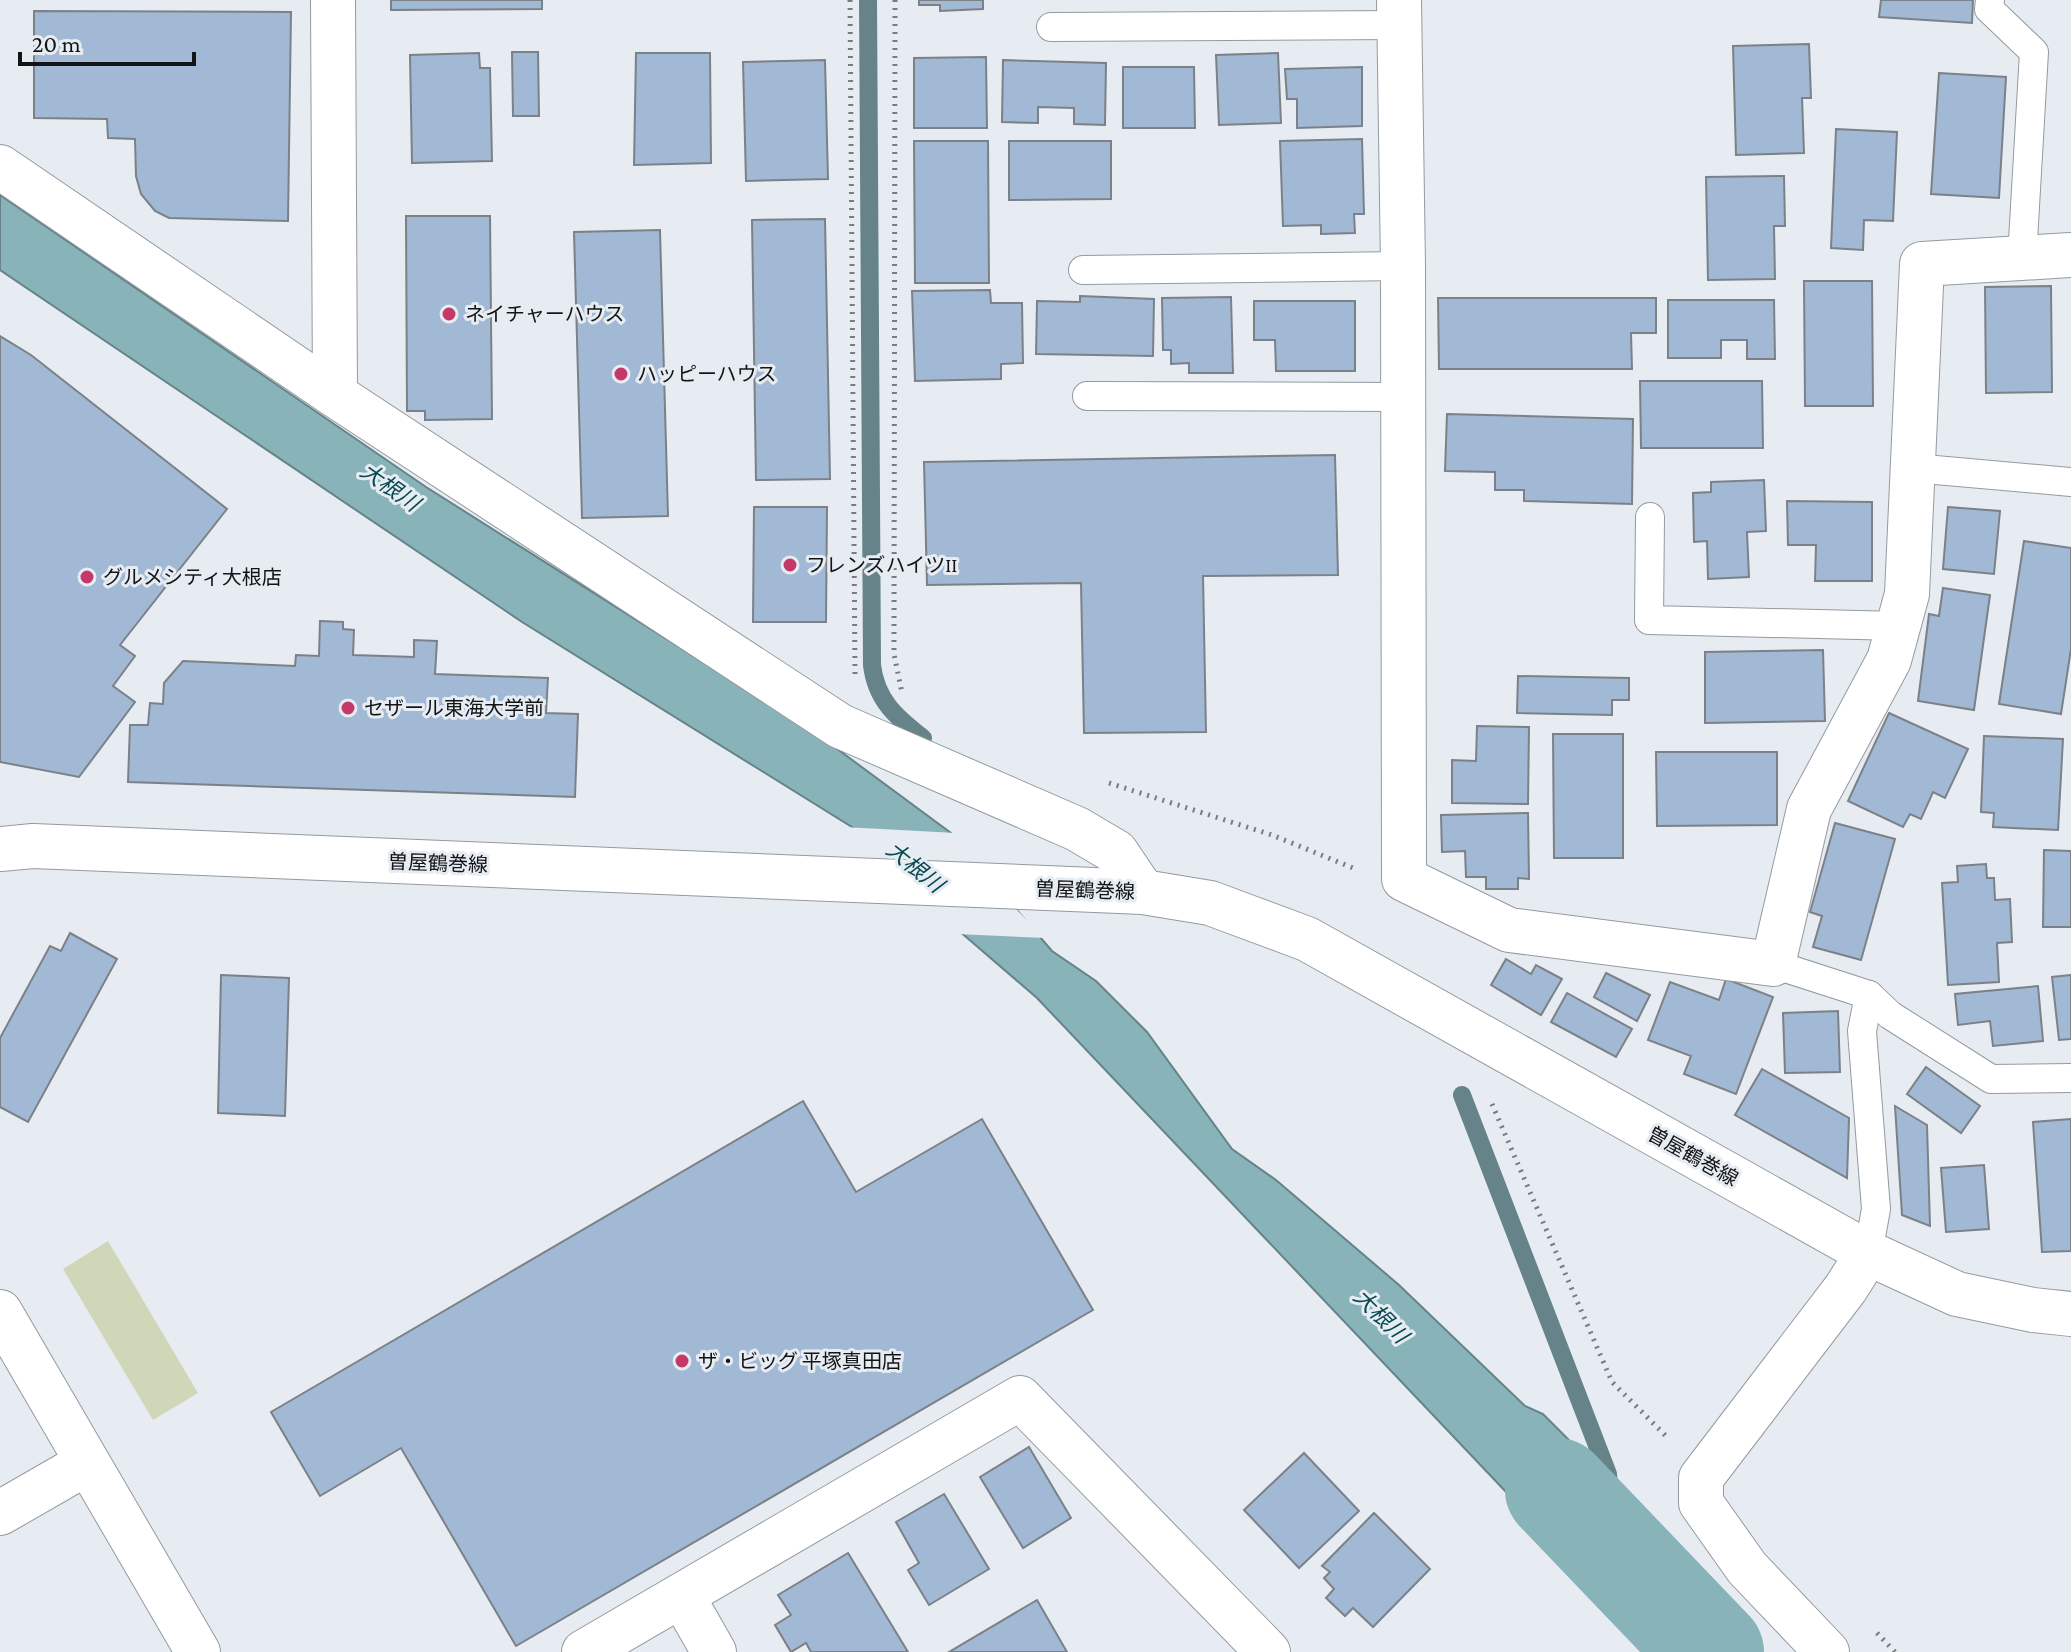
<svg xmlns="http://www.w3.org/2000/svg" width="2071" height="1652" font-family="'Crimson Pro','Noto Sans JP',serif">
	<rect width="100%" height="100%" fill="#e6ecf2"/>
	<path fill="#d0d7b9" d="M 108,1241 L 198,1393 L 153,1420 L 63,1269 Z"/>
	<path fill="#88b3b9" stroke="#658388" stroke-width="2" d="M 0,195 L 426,487 L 817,734 L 951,833 L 1052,951 L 1096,981 L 1147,1032 L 1232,1149 L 1276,1180 L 1399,1285 L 1525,1406 L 1543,1414 L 1641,1512 L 1657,1538 C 1654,1548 1650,1559 1649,1569 C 1648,1601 1688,1631 1707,1652 L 1658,1652 L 1037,998 L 958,930 L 855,829 L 522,622 L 0,270 Z"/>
	<path fill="#e6ecf2" d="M 844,827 L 956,833 L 1001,894 L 1045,938 L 957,934 Z"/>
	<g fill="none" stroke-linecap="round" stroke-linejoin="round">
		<g stroke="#658388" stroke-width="18">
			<path d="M 868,0 L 872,665 C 876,700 896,717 923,738"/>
			<path d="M 1462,1095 L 1608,1474 L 1610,1501"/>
		</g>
		<path stroke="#88b3b9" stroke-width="104" d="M 1557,1490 L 1712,1652"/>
	</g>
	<g fill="#a1b9d4" stroke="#7c8187" stroke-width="2">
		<path d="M 391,0 L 542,0 L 542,9 L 391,10 Z"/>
		<path d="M 919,0 L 983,0 L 983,9 L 940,11 L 940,5 L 919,5 Z"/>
		<path d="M 1881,0 L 1973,0 L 1972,23 L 1879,17 Z"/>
		<path d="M 34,11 L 291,12 L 288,221 L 169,218 L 155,211 L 141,194 L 136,176 L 135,139 L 108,138 L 107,119 L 34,118 Z"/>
		<path d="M 1809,44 L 1811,98 L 1802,98 L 1804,153 L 1736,155 L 1733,46 Z"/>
		<path d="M 512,52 L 538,52 L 539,116 L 513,116 Z"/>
		<path d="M 479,53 L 480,68 L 490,68 L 492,161 L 412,163 L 410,55 Z"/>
		<path d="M 636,53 L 710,53 L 711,163 L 634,165 Z"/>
		<path d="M 1278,53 L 1281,123 L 1219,125 L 1216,55 Z"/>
		<path d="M 986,57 L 987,128 L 914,128 L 914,58 Z"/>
		<path d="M 825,60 L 828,179 L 746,181 L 743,62 Z"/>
		<path d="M 1003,60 L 1106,63 L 1105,125 L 1074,124 L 1074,108 L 1038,107 L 1038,123 L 1002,122 Z"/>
		<path d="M 1123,67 L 1194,67 L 1195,128 L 1123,128 Z"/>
		<path d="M 1362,67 L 1362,126 L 1297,128 L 1297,99 L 1287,99 L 1285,69 Z"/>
		<path d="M 1939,73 L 2006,77 L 1999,198 L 1931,194 Z"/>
		<path d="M 1836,129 L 1897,132 L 1893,221 L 1864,220 L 1863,250 L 1831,248 Z"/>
		<path d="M 1362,139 L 1364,214 L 1354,214 L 1355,233 L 1321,234 L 1321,225 L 1283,226 L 1280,141 Z"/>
		<path d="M 914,141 L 988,141 L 989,283 L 915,283 Z"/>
		<path d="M 1009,141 L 1111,141 L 1111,199 L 1009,200 Z"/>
		<path d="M 1784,176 L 1785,226 L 1774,226 L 1775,279 L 1708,280 L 1706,177 Z"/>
		<path d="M 406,216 L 490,216 L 492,419 L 425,420 L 425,411 L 407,411 Z"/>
		<path d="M 825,219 L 830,479 L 756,480 L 752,220 Z"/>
		<path d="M 660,230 L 668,516 L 582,518 L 574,232 Z"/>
		<path d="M 1804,281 L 1872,281 L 1873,406 L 1805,406 Z"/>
		<path d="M 2051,286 L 2052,392 L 1986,393 L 1985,287 Z"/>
		<path d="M 990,290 L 991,303 L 1022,303 L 1023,363 L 1001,364 L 1001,379 L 915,381 L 912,291 Z"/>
		<path d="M 1080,296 L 1154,299 L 1153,356 L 1036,354 L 1037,301 L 1080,302 Z"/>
		<path d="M 1231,297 L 1233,373 L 1189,373 L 1189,363 L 1171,364 L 1171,350 L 1163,350 L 1162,298 Z"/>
		<path d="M 1438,298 L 1656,298 L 1656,333 L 1631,333 L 1632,369 L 1439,369 Z"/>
		<path d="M 1668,300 L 1774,300 L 1775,359 L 1747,359 L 1747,340 L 1721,340 L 1721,358 L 1668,358 Z"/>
		<path d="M 1254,301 L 1355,301 L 1355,371 L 1276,371 L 1275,340 L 1254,340 Z"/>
		<path d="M 0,336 L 31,355 L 227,509 L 120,645 L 135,656 L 113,686 L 135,702 L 79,777 L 0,762 Z"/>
		<path d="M 1640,381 L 1762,381 L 1763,448 L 1641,448 Z"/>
		<path d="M 1447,414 L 1633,419 L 1632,504 L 1524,501 L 1524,490 L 1495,490 L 1495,472 L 1445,471 Z"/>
		<path d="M 1335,455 L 1338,575 L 1203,576 L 1206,732 L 1084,733 L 1081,583 L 927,585 L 924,462 Z"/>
		<path d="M 1764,480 L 1766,531 L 1747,532 L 1749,577 L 1708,579 L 1707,541 L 1694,542 L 1693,493 L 1711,492 L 1711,482 Z"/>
		<path d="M 1787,501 L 1872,502 L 1872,581 L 1815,581 L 1816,545 L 1788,545 Z"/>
		<path d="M 754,507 L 827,507 L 826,622 L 753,622 Z"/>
		<path d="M 1948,507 L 2000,511 L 1994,574 L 1943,569 Z"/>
		<path d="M 2024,541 L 2071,548 L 2071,649 L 2061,714 L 1999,704 Z"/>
		<path d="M 1943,588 L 1990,595 L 1974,710 L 1918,701 L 1929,614 L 1939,616 Z"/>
		<path d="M 320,621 L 343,622 L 343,629 L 354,630 L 353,655 L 414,657 L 414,640 L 437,641 L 435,674 L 548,678 L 546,713 L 578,714 L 575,797 L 128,782 L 130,725 L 148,725 L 150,703 L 163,704 L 164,683 L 183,661 L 295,666 L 296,655 L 319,656 Z"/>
		<path d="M 1823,650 L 1825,721 L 1705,723 L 1705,652 Z"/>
		<path d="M 1518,676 L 1629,678 L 1629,700 L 1612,700 L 1612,715 L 1517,713 Z"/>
		<path d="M 1889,713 L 1968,749 L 1945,798 L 1933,792 L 1921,819 L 1910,814 L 1903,827 L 1848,801 Z"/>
		<path d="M 1477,726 L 1529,727 L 1528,804 L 1452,803 L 1452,760 L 1476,761 Z"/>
		<path d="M 1553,734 L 1623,734 L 1623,858 L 1554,858 Z"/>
		<path d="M 1984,736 L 2063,739 L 2058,830 L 1993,827 L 1994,813 L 1981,812 Z"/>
		<path d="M 1656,752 L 1777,752 L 1777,825 L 1657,826 Z"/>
		<path d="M 1528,813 L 1529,879 L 1518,878 L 1518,889 L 1486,889 L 1486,877 L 1466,877 L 1465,851 L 1442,852 L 1441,815 Z"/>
		<path d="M 1835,823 L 1895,839 L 1861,960 L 1813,947 L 1822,916 L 1810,912 Z"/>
		<path d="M 2044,850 L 2071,851 L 2071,927 L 2043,927 Z"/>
		<path d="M 1986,864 L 1987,878 L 1994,878 L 1995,900 L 2010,899 L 2012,942 L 1997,943 L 1999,982 L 1948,985 L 1942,883 L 1958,882 L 1957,866 Z"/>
		<path d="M 70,933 L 117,959 L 28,1122 L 0,1107 L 0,1038 L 50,946 L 61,951 Z"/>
		<path d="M 1506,959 L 1531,974 L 1536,965 L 1562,979 L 1541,1015 L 1491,985 Z"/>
		<path d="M 1606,973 L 1650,995 L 1637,1021 L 1594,997 Z"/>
		<path d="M 221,975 L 289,978 L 285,1116 L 218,1113 Z"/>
		<path d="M 2071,975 L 2071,1039 L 2059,1040 L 2052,977 Z"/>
		<path d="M 1726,979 L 1773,997 L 1736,1094 L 1684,1074 L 1691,1056 L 1648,1040 L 1670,982 L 1719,1000 Z"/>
		<path d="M 2038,986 L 2043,1041 L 1993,1046 L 1990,1021 L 1958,1025 L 1955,994 Z"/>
		<path d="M 1567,993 L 1632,1029 L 1616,1057 L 1551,1022 Z"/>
		<path d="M 1838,1011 L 1840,1072 L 1785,1073 L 1783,1013 Z"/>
		<path d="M 1926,1067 L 1980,1106 L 1961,1133 L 1907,1094 Z"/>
		<path d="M 1762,1069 L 1849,1118 L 1847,1178 L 1735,1115 Z"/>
		<path d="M 803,1101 L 856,1192 L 982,1119 L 1093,1310 L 516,1646 L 401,1448 L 320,1496 L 271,1412 Z"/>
		<path d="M 1895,1106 L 1927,1125 L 1930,1226 L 1902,1215 Z"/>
		<path d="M 2071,1119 L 2071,1251 L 2042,1252 L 2033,1122 Z"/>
		<path d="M 1984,1165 L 1989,1229 L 1946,1232 L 1941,1168 Z"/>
		<path d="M 1029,1447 L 1071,1518 L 1023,1548 L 980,1477 Z"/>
		<path d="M 1304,1453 L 1359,1511 L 1299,1568 L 1244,1510 Z"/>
		<path d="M 944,1494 L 989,1569 L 929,1605 L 908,1570 L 919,1563 L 896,1522 Z"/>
		<path d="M 1374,1513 L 1430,1569 L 1373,1627 L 1353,1608 L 1345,1616 L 1326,1598 L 1334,1589 L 1324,1578 L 1330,1572 L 1322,1566 Z"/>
		<path d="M 848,1553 L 908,1652 L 811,1652 L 806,1643 L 791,1652 L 775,1625 L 791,1615 L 778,1595 Z"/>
		<path d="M 1037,1600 L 1067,1652 L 949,1652 Z"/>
	</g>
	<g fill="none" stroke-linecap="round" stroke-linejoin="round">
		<g stroke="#949aa0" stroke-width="30">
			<g id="lane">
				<path d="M 1990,0 L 1989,9 L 2034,52 L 2022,258"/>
				<path d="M 1051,27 L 1399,25"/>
				<path d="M 1083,270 L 1403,266"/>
				<path d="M 1087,396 L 1404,397"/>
				<path d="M 1913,468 L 2071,482"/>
				<path d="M 1650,517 L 1649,620 L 1899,626"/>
				<path d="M 1773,964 L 1869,995 L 1890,1015 L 1991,1079 L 2071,1078"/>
				<path d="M 1868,1253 L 1876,1209 L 1862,1031 L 1869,995"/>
			</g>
		</g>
		<g stroke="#949aa0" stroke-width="46">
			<g id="street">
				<path d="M 333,0 L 335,395"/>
				<path d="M 1399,0 L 1403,266 L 1404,879 L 1509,930 L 1773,964 L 1809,809 L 1889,660 L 1907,594 L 1922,264 L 2071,255"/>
				<path d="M 0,167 L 335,395 L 840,726 L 1077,829 L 1116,852 L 1143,892"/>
				<path d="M 0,1513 L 87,1463"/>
				<path d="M 682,1596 L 714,1652"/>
				<path d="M 584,1652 L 1020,1398 L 1268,1652"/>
				<path d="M 1827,1652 L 1747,1568 L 1701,1503 L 1701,1478 L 1846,1288 L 1868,1253"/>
			</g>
		</g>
		<g stroke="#949aa0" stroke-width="46">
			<g id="secondary">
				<path d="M 0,849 L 33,846 L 1143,892 L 1210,903 L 1307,939 L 1868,1253 L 1957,1294 L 2033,1310 L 2071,1314"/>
				<path d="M 0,1312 L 198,1652"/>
			</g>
		</g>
		<g stroke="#787c7f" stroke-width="5" stroke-dasharray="2 6" stroke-linecap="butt">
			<path d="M 850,0 L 855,675"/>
			<path d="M 895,0 L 894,654 L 902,693"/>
			<path d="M 1109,783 L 1272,835 L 1353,868"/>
			<path d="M 1492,1104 L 1612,1382 L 1668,1438"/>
			<path d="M 1877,1633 L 1895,1652"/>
		</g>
		<use href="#lane" stroke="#fff" stroke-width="28"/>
		<use href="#street" stroke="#fff" stroke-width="44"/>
		<use href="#secondary" stroke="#fff" stroke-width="44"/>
	</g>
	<g fill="#c5396a" stroke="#e6ecf2" stroke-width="3">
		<circle cx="449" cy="314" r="8"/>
		<circle cx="621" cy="374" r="8"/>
		<circle cx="790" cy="565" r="8"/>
		<circle cx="87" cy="577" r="8"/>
		<circle cx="348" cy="708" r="8"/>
		<circle cx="682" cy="1361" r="8"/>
	</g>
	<g text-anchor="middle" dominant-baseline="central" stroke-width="6" stroke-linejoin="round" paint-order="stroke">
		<g font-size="20" fill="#121416" stroke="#e6ecf2" text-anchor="start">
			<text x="465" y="314">ネイチャーハウス</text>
			<text x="637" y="374">ハッピーハウス</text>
			<text x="806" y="565">フレンズハイツII</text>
			<text x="103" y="577">グルメシティ大根店</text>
			<text x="364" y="708">セザール東海大学前</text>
			<text x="698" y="1361">ザ・ビッグ 平塚真田店</text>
		</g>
		<g font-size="20" fill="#121416" stroke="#e6ecf2">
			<text transform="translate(438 863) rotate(2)">曽屋鶴巻線</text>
			<text transform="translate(1085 890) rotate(2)">曽屋鶴巻線</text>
			<text transform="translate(1693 1156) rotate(29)">曽屋鶴巻線</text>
		</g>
		<g font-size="22" font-style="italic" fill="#084a51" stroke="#e6ecf2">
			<text transform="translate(390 487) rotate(35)">大根川</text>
			<text transform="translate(915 867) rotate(39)">大根川</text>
			<text transform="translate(1381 1316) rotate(45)">大根川</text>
		</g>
	</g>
	<path d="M20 52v12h174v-12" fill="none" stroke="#121416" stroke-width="4"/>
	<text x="32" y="52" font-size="24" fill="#121416" stroke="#e6ecf2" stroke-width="6" paint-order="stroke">20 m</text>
</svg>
